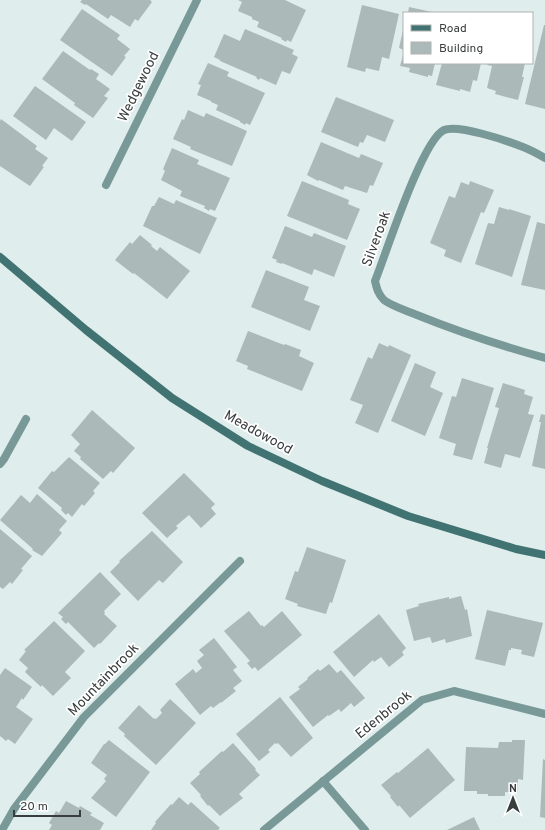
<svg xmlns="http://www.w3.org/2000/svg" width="545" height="830" font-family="Overpass,sans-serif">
	<rect width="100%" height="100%" fill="#dfedec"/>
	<g fill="#acb9b9">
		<path d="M 82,0 L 150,0 L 152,2 L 138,21 L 135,19 L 130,27 L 111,15 L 108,19 L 86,4 L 85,5 L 80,2 Z"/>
		<path d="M 238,0 L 285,0 L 306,10 L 291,42 L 287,40 L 286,42 L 281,39 L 282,38 L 257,27 L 259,22 L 252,19 L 252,17 L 238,11 L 242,2 Z"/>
		<path d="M 362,5 L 399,14 L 389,59 L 382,57 L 379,71 L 366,68 L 365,72 L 347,67 Z"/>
		<path d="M 409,7 L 432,12 L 432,13 L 408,13 Z"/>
		<path d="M 82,9 L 120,35 L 117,39 L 130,49 L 124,56 L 126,57 L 112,76 L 60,40 Z"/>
		<path d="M 544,25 L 545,25 L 545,109 L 525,104 Z"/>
		<path d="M 245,29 L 294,50 L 292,54 L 298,57 L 290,74 L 282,71 L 276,85 L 260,78 L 259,80 L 256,78 L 257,77 L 220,61 L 220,60 L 214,57 L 224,34 L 240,41 Z"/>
		<path d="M 403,30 L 404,30 L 404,50 L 399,48 Z"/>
		<path d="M 63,51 L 90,70 L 91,69 L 99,74 L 96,79 L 110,89 L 104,96 L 108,98 L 93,118 L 74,105 L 75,103 L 42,79 Z"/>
		<path d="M 404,52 L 404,63 L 435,63 L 432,76 L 428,75 L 428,77 L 409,72 L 410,68 L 400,66 Z"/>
		<path d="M 208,63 L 229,72 L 227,76 L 265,93 L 250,125 L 246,123 L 245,125 L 240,122 L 240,121 L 216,110 L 218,105 L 211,102 L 211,101 L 197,95 L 201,85 L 198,84 Z"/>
		<path d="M 442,63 L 481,63 L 477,81 L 473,80 L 470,92 L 460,89 L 460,91 L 436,85 Z"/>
		<path d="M 488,63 L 525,63 L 522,77 L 524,77 L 518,100 L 495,94 L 496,91 L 487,88 L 492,66 L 487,65 Z"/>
		<path d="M 35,86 L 86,122 L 72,141 L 54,128 L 46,140 L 13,116 Z"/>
		<path d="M 336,97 L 394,120 L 385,142 L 367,135 L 363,143 L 360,142 L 358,147 L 321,132 Z"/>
		<path d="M 188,110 L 204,117 L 206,113 L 247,131 L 232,166 L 190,149 L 191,147 L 173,139 L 182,119 L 184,120 Z"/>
		<path d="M 1,119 L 37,146 L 35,149 L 48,158 L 42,166 L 44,167 L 30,186 L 0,166 L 0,121 Z"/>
		<path d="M 321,142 L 359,158 L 361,154 L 383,163 L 373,186 L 370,185 L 367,193 L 345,186 L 343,190 L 319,180 L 318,181 L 307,175 Z"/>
		<path d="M 172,148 L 199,160 L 197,164 L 230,178 L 215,211 L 210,209 L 209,211 L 204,208 L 205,206 L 180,196 L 182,191 L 161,180 L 165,171 L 163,169 Z"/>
		<path d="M 302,181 L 349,200 L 348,204 L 360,209 L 347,240 L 287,216 Z"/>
		<path d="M 470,181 L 494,190 L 484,213 L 481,212 L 461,263 L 444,256 L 446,250 L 430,243 L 449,196 L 455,198 L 461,182 L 469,185 Z"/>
		<path d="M 159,197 L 174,204 L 176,200 L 217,218 L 200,254 L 143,226 L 152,206 L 154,206 Z"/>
		<path d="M 499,207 L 509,210 L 509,209 L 531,216 L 512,277 L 475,264 L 488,223 L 494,224 Z"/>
		<path d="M 537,222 L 545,224 L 545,290 L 521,285 Z"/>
		<path d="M 285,226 L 312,237 L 314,233 L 346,246 L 334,277 L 314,269 L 312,275 L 282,263 L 282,264 L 276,262 L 277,260 L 272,258 Z"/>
		<path d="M 140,235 L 152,245 L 151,246 L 157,251 L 160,247 L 190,271 L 167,299 L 134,273 L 133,274 L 115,260 L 130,242 L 132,244 Z"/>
		<path d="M 266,270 L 309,287 L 304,300 L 320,306 L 310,331 L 251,307 Z"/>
		<path d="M 248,331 L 284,345 L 285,344 L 301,350 L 299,356 L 314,363 L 302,391 L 247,369 L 248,366 L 236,361 Z"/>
		<path d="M 379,343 L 388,347 L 389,345 L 411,355 L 378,433 L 355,423 L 363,405 L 350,400 L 368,357 L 372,359 Z"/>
		<path d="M 415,363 L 436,372 L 430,387 L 443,393 L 425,436 L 391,421 Z"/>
		<path d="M 462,378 L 494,388 L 472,460 L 453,455 L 456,444 L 439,438 L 452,396 L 456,397 Z"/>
		<path d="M 503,383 L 525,390 L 524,394 L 533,397 L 528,414 L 534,415 L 520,458 L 505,454 L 501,468 L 484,463 L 488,448 L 487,448 L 499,408 L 495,407 Z"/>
		<path d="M 92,410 L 135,448 L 113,473 L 111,471 L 103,479 L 80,459 L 81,457 L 74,451 L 80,444 L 71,435 Z"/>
		<path d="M 541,414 L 545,415 L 545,469 L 532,466 L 541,422 L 539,422 Z"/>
		<path d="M 69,457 L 100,483 L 93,491 L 95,493 L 84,506 L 82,504 L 72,517 L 68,513 L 66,515 L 61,510 L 62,508 L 38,488 L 52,471 L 54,472 Z"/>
		<path d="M 184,473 L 215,504 L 211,508 L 216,514 L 201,528 L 189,515 L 176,526 L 178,528 L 167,538 L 142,513 Z"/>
		<path d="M 37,494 L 67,521 L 59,530 L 62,533 L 42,556 L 32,550 L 33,549 L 0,520 L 21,495 L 30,503 Z"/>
		<path d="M 0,529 L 32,556 L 21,569 L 23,570 L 12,584 L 10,582 L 3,589 L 0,587 Z"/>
		<path d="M 152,531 L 183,562 L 163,583 L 159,580 L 138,601 L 110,572 L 120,562 L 119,561 Z"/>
		<path d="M 307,547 L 346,560 L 332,603 L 330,602 L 326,614 L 297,606 L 298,604 L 285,599 L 295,571 L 298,572 Z"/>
		<path d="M 100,572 L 121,594 L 104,611 L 105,613 L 104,614 L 117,626 L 100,644 L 99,643 L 94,648 L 68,622 L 66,624 L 61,619 L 63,617 L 58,613 Z"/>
		<path d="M 461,596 L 465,610 L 467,609 L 472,636 L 446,643 L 445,639 L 432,643 L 430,637 L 414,641 L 406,610 L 419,606 L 418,604 L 449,597 L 449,599 Z"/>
		<path d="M 487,610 L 543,623 L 534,657 L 521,654 L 522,650 L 511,648 L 511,650 L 509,650 L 505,666 L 475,659 Z"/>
		<path d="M 249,611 L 261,626 L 262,625 L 264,627 L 282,611 L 302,635 L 258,671 L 255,667 L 252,669 L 247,663 L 250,661 L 224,631 Z"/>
		<path d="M 379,614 L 406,648 L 402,652 L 404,655 L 389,667 L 381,657 L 374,662 L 373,660 L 354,677 L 333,652 Z"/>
		<path d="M 54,621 L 85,651 L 65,672 L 71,678 L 53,696 L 42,685 L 41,687 L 25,672 L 28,668 L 19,660 L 26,651 L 24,650 Z"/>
		<path d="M 214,638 L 237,667 L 233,670 L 242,681 L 233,688 L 236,691 L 221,703 L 221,702 L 213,708 L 211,706 L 200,715 L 175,684 L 193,669 L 196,673 L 202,668 L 197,661 L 204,655 L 199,650 Z"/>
		<path d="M 329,664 L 337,673 L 341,670 L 365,698 L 354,707 L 351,703 L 341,712 L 339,709 L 329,716 L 328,715 L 313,727 L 289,697 L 300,689 L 298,687 L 308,679 L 307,678 L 318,669 L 320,671 Z"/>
		<path d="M 5,668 L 32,687 L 23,700 L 22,698 L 16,707 L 33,719 L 15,744 L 8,739 L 6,741 L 0,736 L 0,675 Z"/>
		<path d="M 280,697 L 313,738 L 291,757 L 278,743 L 276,744 L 275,743 L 268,750 L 270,752 L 259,761 L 236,734 Z"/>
		<path d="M 170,699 L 196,723 L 156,765 L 124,736 L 125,734 L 118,728 L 139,705 L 154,719 L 154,718 L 156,719 L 162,713 L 160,710 Z"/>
		<path d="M 109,740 L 150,772 L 116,817 L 91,798 L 106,781 L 104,779 L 107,775 L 91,763 L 104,744 L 105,744 Z"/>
		<path d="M 512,740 L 525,740 L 523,780 L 518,779 L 518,793 L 505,792 L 505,796 L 488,796 L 488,794 L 477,794 L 477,791 L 464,791 L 466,747 L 498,748 L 499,742 L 512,742 Z"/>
		<path d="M 233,743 L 256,769 L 255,770 L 260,775 L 239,794 L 243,798 L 220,816 L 209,805 L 208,806 L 200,796 L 201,795 L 190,783 L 200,774 L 199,772 L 222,751 L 223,752 Z"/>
		<path d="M 428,748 L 455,780 L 410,818 L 399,805 L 398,807 L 390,797 L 391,796 L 381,785 L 397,772 L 398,773 Z"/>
		<path d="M 543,759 L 545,760 L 545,818 L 540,817 Z"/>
		<path d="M 179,797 L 188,805 L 191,802 L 220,828 L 218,830 L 151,830 L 156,823 L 155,822 L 171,804 L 172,805 Z"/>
		<path d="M 66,801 L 79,808 L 80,806 L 92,813 L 90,815 L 104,823 L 100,830 L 49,830 L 52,825 L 49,823 L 56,811 L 59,813 Z"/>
		<path d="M 474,817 L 480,830 L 447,830 Z"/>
	</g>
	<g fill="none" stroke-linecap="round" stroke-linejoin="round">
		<g stroke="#799999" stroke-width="8">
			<path d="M 545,158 C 538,154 531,150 523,147 C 508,141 458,124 444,130 C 422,140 386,254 375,281 C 377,289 378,294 384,300 C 391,306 408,311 417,315 C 459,332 502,346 545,358"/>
			<path d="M 106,185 L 197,0"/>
			<path d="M 0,464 L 4,459 L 26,419"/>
			<path d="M 323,781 L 365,830"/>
			<path d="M 2,830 L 14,809 L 84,717 L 240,561"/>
			<path d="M 264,830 L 422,700 L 454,691 L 545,714"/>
		</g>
		<path stroke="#417372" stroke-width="8" d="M 0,257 L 86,330 L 172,398 L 248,446 L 322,481 L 408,516 L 516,549 L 545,555"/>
	</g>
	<g text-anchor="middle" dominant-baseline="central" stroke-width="3.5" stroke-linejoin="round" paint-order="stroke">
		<g font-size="14" fill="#383d3d" stroke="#fff">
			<text transform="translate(139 87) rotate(-64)">Wedgewood</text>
			<text transform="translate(377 239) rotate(-70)">Silveroak</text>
			<text transform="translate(258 433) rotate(29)">Meadowood</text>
			<text transform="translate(104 680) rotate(-46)">Mountainbrook</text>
			<text transform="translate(384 715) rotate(-39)">Edenbrook</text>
		</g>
	</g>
	<rect x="403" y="12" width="130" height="52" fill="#ffffff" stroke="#afb1b1"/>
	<rect x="411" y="25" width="20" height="6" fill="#417372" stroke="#afb1b1"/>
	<text x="439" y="32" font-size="12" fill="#383d3d">Road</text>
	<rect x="411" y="42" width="20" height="12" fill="#acb9b9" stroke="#afb1b1"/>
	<text x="439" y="52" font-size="12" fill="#383d3d">Building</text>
	<g transform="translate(513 798)" stroke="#ffffff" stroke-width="3" paint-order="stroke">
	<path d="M0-3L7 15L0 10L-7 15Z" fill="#383d3d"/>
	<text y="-6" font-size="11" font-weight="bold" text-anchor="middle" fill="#383d3d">N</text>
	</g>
	<path d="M14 810v6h66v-6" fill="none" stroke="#383d3d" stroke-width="2"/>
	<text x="20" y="810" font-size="12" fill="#383d3d" stroke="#ffffff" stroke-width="3" paint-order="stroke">20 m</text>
</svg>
